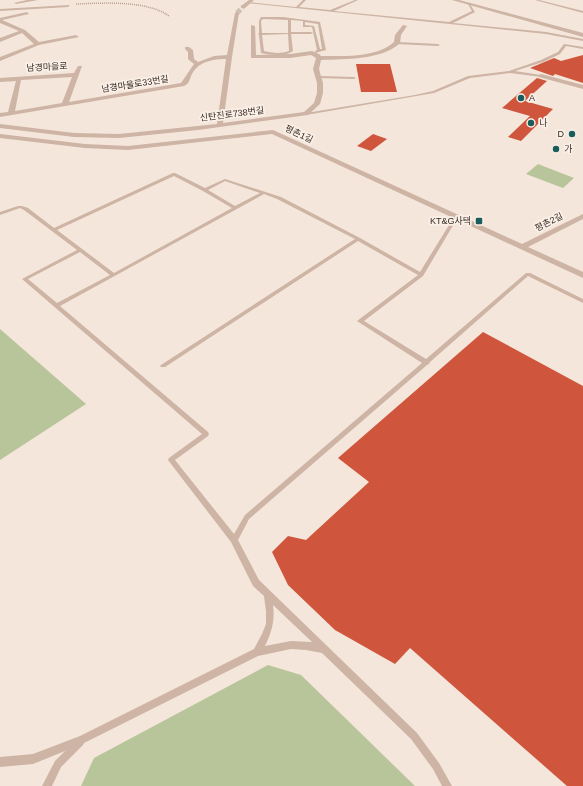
<svg xmlns="http://www.w3.org/2000/svg" width="583" height="786" font-family="Arial,'Noto Sans KR',sans-serif">
	<rect width="100%" height="100%" fill="#f4e6da"/>
	<g fill="#b8c499">
		<path d="M 538,164 L 574,178 L 563,188 L 526,174 Z"/>
		<path d="M 0,329 L 86,404 L 0,460 Z"/>
		<path d="M 268,665 L 301,675 L 415,786 L 81,786 L 94,758 Z"/>
	</g>
	<g fill="#cf563c">
		<path d="M 583,55 L 583,83 L 555,74 L 553,76 L 530,68 L 554,58 L 561,61 Z"/>
		<path d="M 356,64 L 390,64 L 397,92 L 361,92 Z"/>
		<path d="M 537,78 L 547,81 L 525,101 L 553,109 L 521,141 L 508,137 L 530,116 L 502,108 Z"/>
		<path d="M 373,134 L 387,139 L 371,151 L 357,146 Z"/>
		<path d="M 483,332 L 583,386 L 583,786 L 567,786 L 410,648 L 395,664 L 335,630 L 288,585 L 272,552 L 288,536 L 306,540 L 369,482 L 338,458 Z"/>
	</g>
	<g fill="none" stroke-linecap="round" stroke-linejoin="round">
		<path stroke="#cec1b6" stroke-width="5" stroke-dasharray="5 2.5" stroke-linecap="butt" d="M 237,13 L 243,7"/>
		<path stroke="#b99e8f" stroke-width="1.5" stroke-dasharray="1 1" stroke-linecap="butt" d="M 76,4 C 103,3 147,0 169,16"/>
		<g fill="#cdb4a5" fill-rule="evenodd">
			<path d="M 303,0 L 306,0 L 299,7 L 330,10 L 355,0 L 358,0 L 334,11 L 449,22 L 472,11 L 468,4 L 469,3 L 475,12 L 453,23 L 546,32 L 583,39 L 583,41 L 546,34 L 247,3 L 248,2 L 296,7 Z"/>
			<path d="M 535,0 L 539,0 L 583,11 L 583,13 Z"/>
			<path d="M 261,17 L 283,17 L 320,22 L 326,50 L 315,53 L 315,51 L 317,50 L 312,27 L 303,27 L 303,21 L 291,20 L 291,32 L 311,32 L 313,33 L 311,34 L 291,34 L 293,51 C 284,57 271,55 261,53 L 259,35 L 258,34 L 259,33 L 259,21 ZM 263,19 L 288,20 L 288,33 L 262,33 L 261,21 ZM 305,22 L 318,24 L 322,49 L 320,49 L 314,26 L 305,25 ZM 288,34 L 289,51 C 281,54 272,53 264,51 L 262,35 Z"/>
			<path d="M 397,42 L 438,44 L 440,45 L 438,46 L 396,44 Z"/>
			<path d="M 564,44 L 583,47 L 583,49 L 566,46 L 560,54 L 543,62 L 515,71 L 541,75 L 542,75 L 542,77 L 510,73 L 470,78 L 434,93 L 306,115 L 304,114 L 306,113 L 415,95 L 433,91 L 468,76 L 509,71 L 541,60 L 558,52 Z"/>
			<path d="M 319,76 L 354,77 L 356,78 L 354,79 L 318,78 L 317,77 Z"/>
			<path d="M 173,173 L 175,173 L 205,188 L 225,179 L 281,197 L 360,238 L 420,272 L 454,217 L 456,216 L 458,216 L 458,217 L 423,276 L 364,321 L 426,359 L 526,273 L 530,273 L 583,299 L 583,303 L 528,276 L 430,362 L 429,364 L 427,365 L 249,519 L 238,540 L 259,580 L 417,733 L 439,763 L 452,786 L 442,786 L 433,769 L 411,739 L 322,653 L 306,650 L 291,649 L 258,656 L 84,743 L 83,745 L 61,767 L 52,786 L 42,786 L 55,761 L 65,751 L 33,764 L 0,767 L 0,757 L 33,754 L 80,736 L 254,649 L 262,634 L 266,624 L 266,611 L 264,596 L 253,586 L 231,542 L 168,460 L 169,458 L 202,434 L 22,279 L 77,250 L 24,210 L 20,208 L 0,215 L 0,212 L 18,206 L 22,206 L 28,208 L 54,228 ZM 174,176 L 203,191 L 232,208 L 114,273 L 57,230 ZM 225,181 L 260,193 L 235,206 L 208,190 ZM 264,194 L 277,199 L 355,239 L 161,365 L 160,366 L 161,367 L 165,367 L 358,241 L 418,275 L 357,321 L 422,363 L 245,515 L 234,534 L 175,460 L 208,436 L 209,434 L 208,432 L 60,306 ZM 80,252 L 110,275 L 57,303 L 28,279 ZM 273,605 L 312,642 L 291,641 L 265,646 C 272,632 275,620 273,605 Z"/>
		</g>
		<g fill="#cdb4a5" fill-rule="evenodd">
			<path d="M 27,0 L 38,0 L 16,4 L 14,3 Z"/>
			<path d="M 249,0 L 254,0 L 245,8 L 241,8 L 241,6 Z"/>
			<path d="M 452,0 L 459,0 L 583,33 L 583,37 Z"/>
			<path d="M 70,5 L 68,7 L 0,11 L 0,9 Z"/>
			<path d="M 27,12 L 29,14 L 2,20 L 25,30 L 39,42 L 76,35 L 79,37 L 39,45 L 0,61 L 0,57 L 34,44 L 22,33 L 0,42 L 0,38 L 19,31 L 0,23 L 0,18 Z"/>
			<path d="M 237,12 L 239,13 L 232,57 L 223,123 L 304,112 L 314,103 L 317,93 L 317,83 L 313,69 L 316,58 L 311,55 L 290,58 L 251,58 L 251,25 L 255,26 L 256,55 L 290,54 L 312,51 L 319,54 L 321,56 C 343,56 377,58 394,42 L 395,35 L 403,25 L 407,26 L 401,35 L 400,43 C 383,60 344,59 321,60 L 319,69 L 323,83 L 323,93 L 320,104 L 308,115 L 198,130 L 119,138 L 74,137 L 0,128 L 0,124 L 74,133 L 119,134 L 217,124 L 226,59 C 212,59 197,62 191,76 C 189,81 189,84 184,86 L 0,117 L 0,113 L 8,112 L 16,81 L 0,82 L 0,78 L 74,73 L 78,66 L 82,66 L 69,102 L 181,83 L 194,64 L 188,59 L 188,52 L 185,49 L 185,47 L 189,47 L 193,50 L 194,59 L 198,62 L 214,56 L 227,55 L 235,13 ZM 72,77 L 62,103 L 15,111 L 21,80 Z"/>
			<path d="M 541,74 L 583,85 L 583,89 L 539,77 L 538,76 Z"/>
			<path d="M 273,130 L 522,244 L 583,214 L 583,219 L 528,247 L 583,272 L 583,278 L 272,134 L 128,150 L 85,148 L 0,138 L 0,134 L 85,144 L 128,146 Z"/>
		</g>
	</g>
	<g fill="#195d5c" stroke="#fbf0e7" stroke-width="1.5">
		<circle cx="521" cy="98" r="4"/>
		<circle cx="531" cy="123" r="4"/>
		<circle cx="572" cy="134" r="4"/>
		<circle cx="556" cy="149" r="4"/>
		<rect x="475" y="217" width="8" height="8" rx="2"/>
	</g>
	<g text-anchor="middle" dominant-baseline="central" stroke-width="3.5" stroke-linejoin="round" paint-order="stroke">
		<g font-size="9" fill="#382b27" stroke="#fbf0e7">
			<text transform="translate(47 67) rotate(-3)">남경마을로</text>
			<text transform="translate(135 84) rotate(-9)">남경마을로33번길</text>
			<text transform="translate(232 114) rotate(-7)">신탄진로738번길</text>
			<text transform="translate(299 134) rotate(25)">평촌1길</text>
			<text transform="translate(549 222) rotate(-27)">평촌2길</text>
		</g>
		<g font-size="9" fill="#382b27" stroke="#fbf0e7" text-anchor="start">
			<text x="529" y="98">A</text>
			<text x="539" y="123">나</text>
			<text x="564" y="134" text-anchor="end">D</text>
			<text x="564" y="149">가</text>
			<text x="471" y="221" text-anchor="end">KT&amp;G사택</text>
		</g>
	</g>
</svg>
